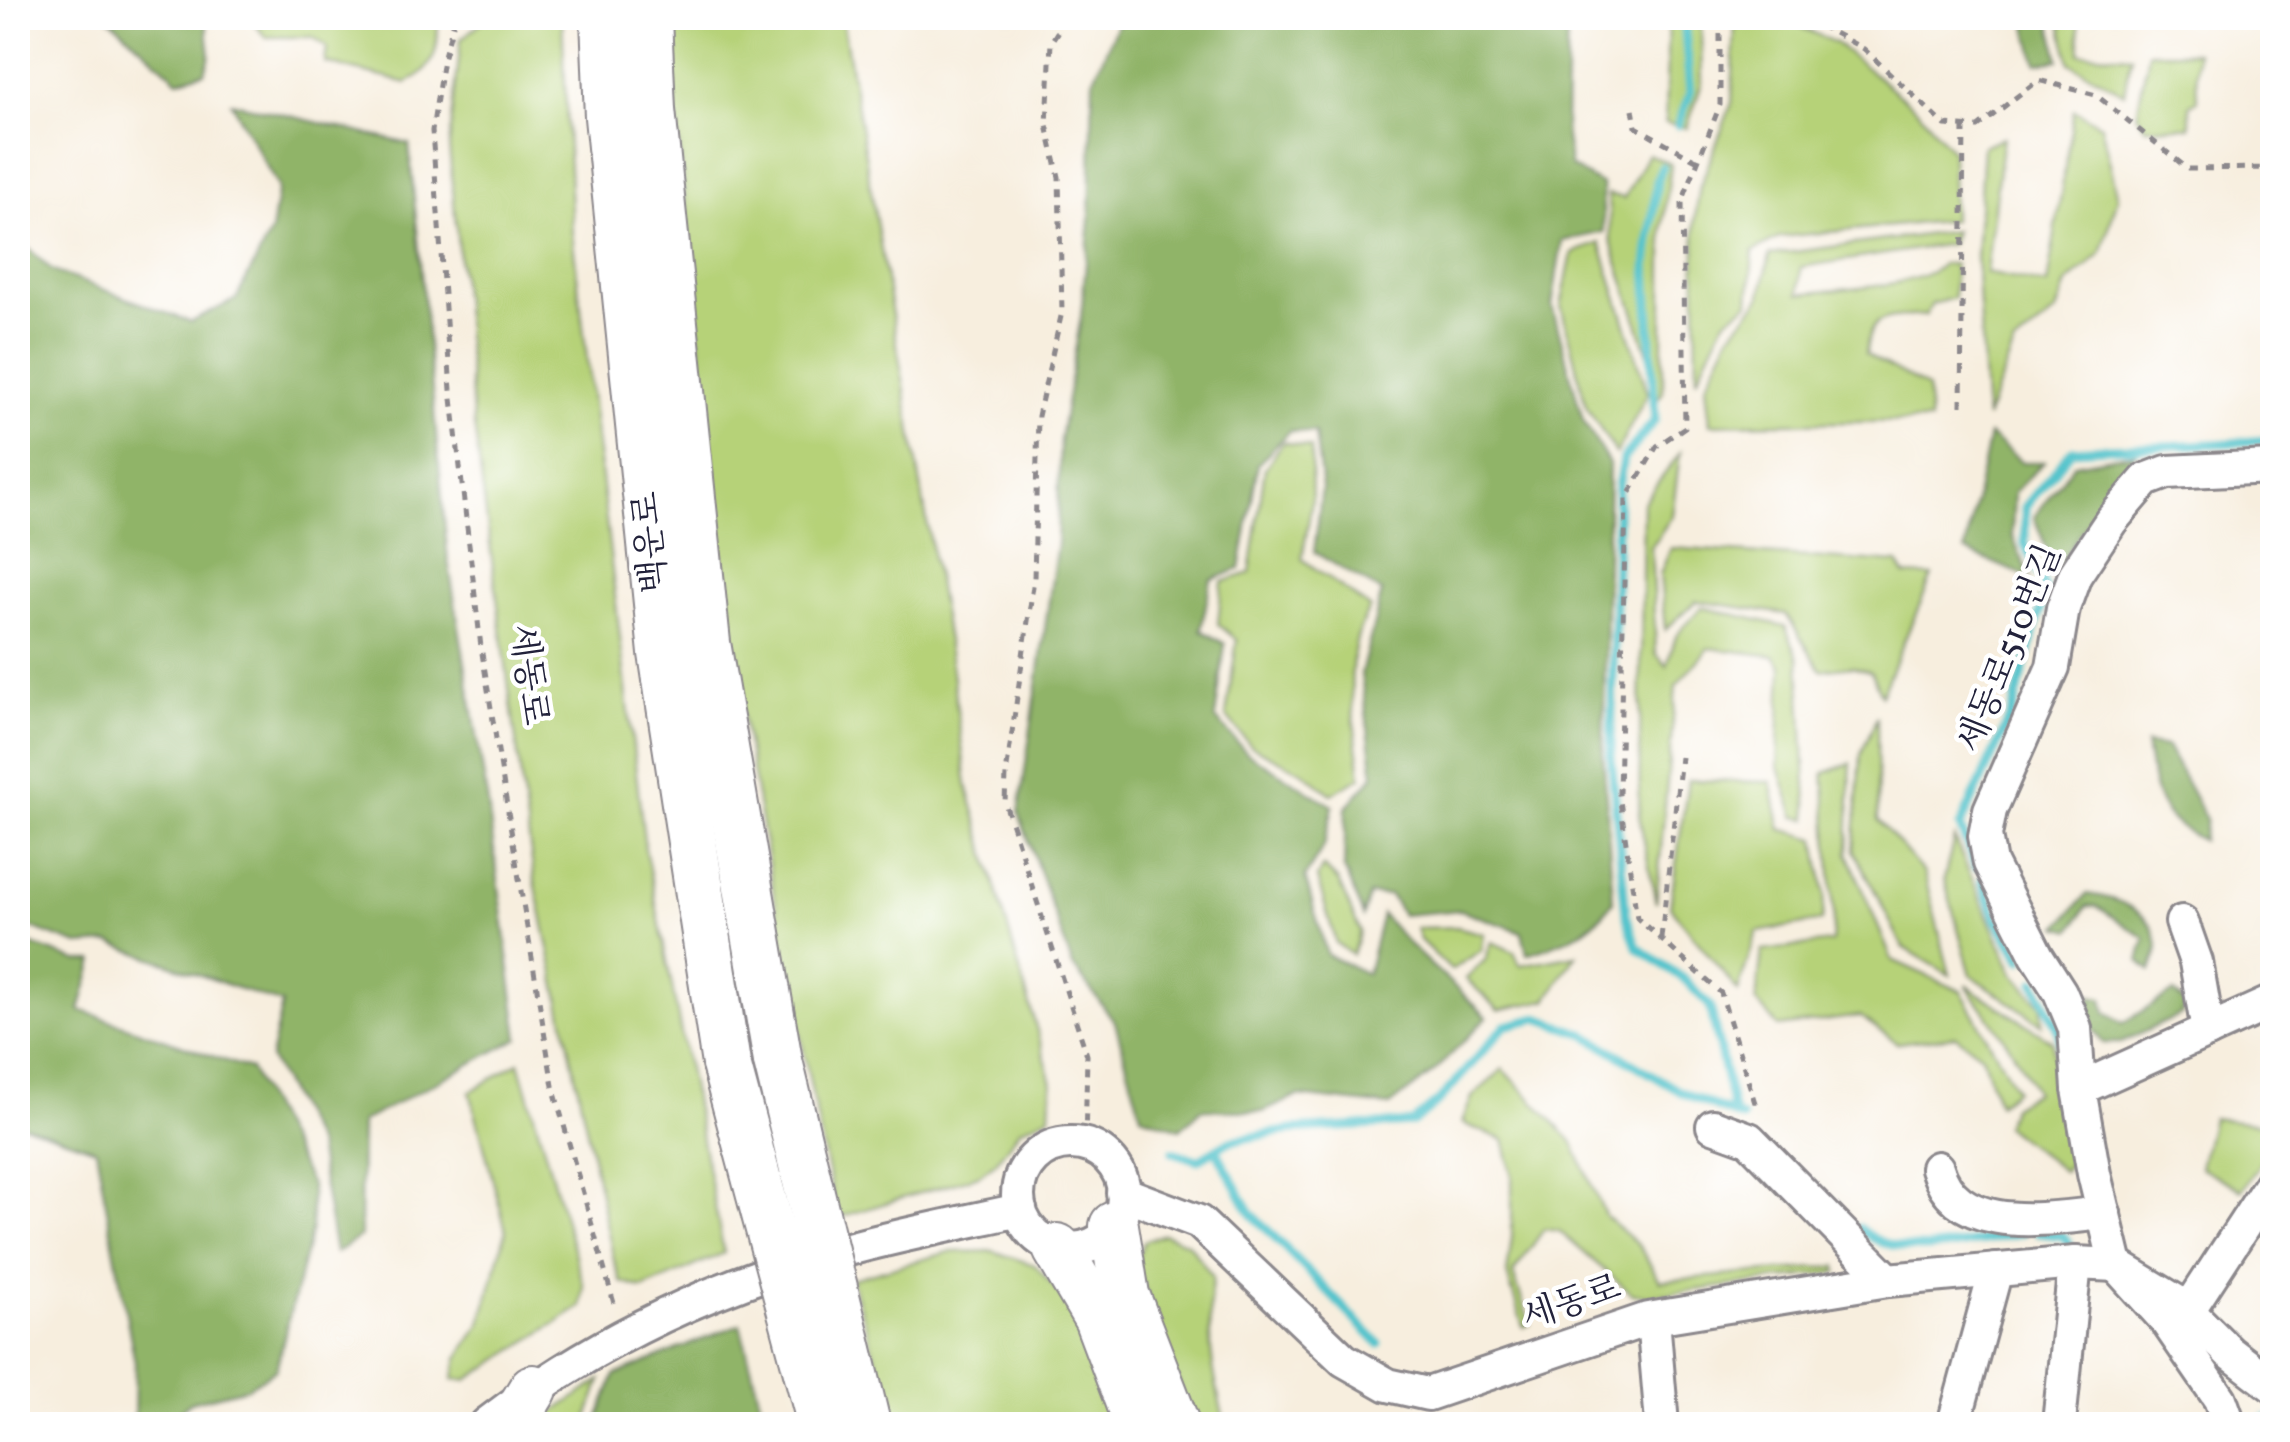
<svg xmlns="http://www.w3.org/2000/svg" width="2290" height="1442" font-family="Vollkorn,'Noto Serif KR',serif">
	<rect width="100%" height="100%" fill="#fff"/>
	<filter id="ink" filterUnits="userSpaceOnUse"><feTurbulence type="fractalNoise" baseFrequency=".01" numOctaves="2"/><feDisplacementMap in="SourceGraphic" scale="20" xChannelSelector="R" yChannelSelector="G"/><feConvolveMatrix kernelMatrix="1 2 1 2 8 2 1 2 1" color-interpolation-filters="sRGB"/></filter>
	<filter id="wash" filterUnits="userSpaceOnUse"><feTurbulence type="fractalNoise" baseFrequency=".0048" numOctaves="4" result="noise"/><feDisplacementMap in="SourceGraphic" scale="40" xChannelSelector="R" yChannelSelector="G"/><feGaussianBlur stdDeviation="2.25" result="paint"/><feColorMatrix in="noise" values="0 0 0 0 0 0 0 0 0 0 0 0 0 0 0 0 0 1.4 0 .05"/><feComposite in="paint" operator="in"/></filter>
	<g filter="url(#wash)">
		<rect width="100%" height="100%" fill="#f7eede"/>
		<g fill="#b6d278" stroke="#6c7a5a" stroke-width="2.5">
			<path d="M 250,18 L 438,18 C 438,49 437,67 407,83 L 325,63 L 327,47 L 313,37 L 266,37 Z"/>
			<path d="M 486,18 L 562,18 L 572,233 L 645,848 L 724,1253 L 643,1289 L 621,1282 L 614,1261 L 534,877 L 473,417 L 449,147 L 461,39 Z"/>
			<path d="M 672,18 L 842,18 L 951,664 L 967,785 L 1052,1083 L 1050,1116 L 1020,1129 L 996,1162 L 979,1175 L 837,1218 L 785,958 L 732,656 L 675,108 Z"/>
			<path d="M 1668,18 L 1701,18 L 1702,83 L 1687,128 L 1665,123 Z"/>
			<path d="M 1735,18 L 1781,18 L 1836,43 L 1918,110 L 1952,151 L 1953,220 L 1780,237 L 1753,252 L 1749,303 L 1725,320 L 1697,379 L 1695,219 L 1700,186 L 1732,103 Z"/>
			<path d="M 2060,18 L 2079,18 L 2080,53 L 2132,56 L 2124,93 L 2070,63 Z"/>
			<path d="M 2148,52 L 2196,52 L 2197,101 L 2190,105 L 2190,127 L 2145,127 L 2137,114 Z"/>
			<path d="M 2074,110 L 2101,125 L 2118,197 L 2101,254 L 2066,284 L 2056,312 L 2014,346 L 1986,418 L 1976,257 L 1983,146 L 2003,137 L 1986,273 L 2047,285 Z"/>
			<path d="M 1648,154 L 1671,164 L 1663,226 L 1663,392 L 1657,400 L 1649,357 L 1611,241 L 1608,194 L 1624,198 Z"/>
			<path d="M 1955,231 L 1951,244 L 1801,267 L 1799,294 C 1832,289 1921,288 1942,264 L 1954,264 L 1954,298 L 1932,304 L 1926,315 C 1889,319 1869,310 1866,354 L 1927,388 L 1930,421 L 1710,424 L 1706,385 L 1730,335 L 1760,299 L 1770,255 Z"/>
			<path d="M 1600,243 L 1648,393 L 1616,454 L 1586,406 L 1561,306 L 1572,253 Z"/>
			<path d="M 1283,442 L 1311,448 L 1312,502 L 1302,559 L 1370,608 C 1339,659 1355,721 1361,777 L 1331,794 L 1303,772 L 1251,746 L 1226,716 L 1237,640 L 1218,624 L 1222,582 L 1250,573 L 1265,468 Z"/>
			<path d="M 1680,453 L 1672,516 L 1651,547 L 1656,654 L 1667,666 L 1676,636 L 1701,607 L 1785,626 L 1799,659 L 1808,819 L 1795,817 L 1778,765 L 1782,667 L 1774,656 L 1709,648 L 1676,686 L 1656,903 L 1639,816 L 1643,503 Z"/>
			<path d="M 1671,548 L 1898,563 L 1905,575 L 1932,576 L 1881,695 L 1871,672 L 1852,666 L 1821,670 L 1786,614 L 1696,601 L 1665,630 L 1660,574 Z"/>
			<path d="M 1877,716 L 1878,820 L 1924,873 L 1950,975 L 1903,947 L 1854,850 L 1861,754 Z"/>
			<path d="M 1851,763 L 1848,854 L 1892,960 L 1961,991 L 2016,1089 L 1998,1104 L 1982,1055 L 1956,1036 L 1897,1043 L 1860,1016 L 1778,1027 L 1756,1001 L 1762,951 L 1832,942 L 1834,916 L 1824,773 Z"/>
			<path d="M 1688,780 L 1771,782 L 1781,829 L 1816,839 L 1825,895 L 1822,921 L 1757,932 L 1738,991 L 1670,907 Z"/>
			<path d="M 1954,838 L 2014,974 L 2042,1006 L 2042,1024 L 1971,975 L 1944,879 Z"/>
			<path d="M 1323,867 L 1338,881 L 1360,931 L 1352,955 L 1336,943 L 1317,878 Z"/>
			<path d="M 1457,927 L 1484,934 L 1482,950 L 1451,970 L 1420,940 L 1416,928 Z"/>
			<path d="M 1492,942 L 1514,952 L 1520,965 L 1576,955 L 1547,1000 L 1499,1010 L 1466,979 L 1485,960 Z"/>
			<path d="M 1966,985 L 2052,1041 L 2071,1162 L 2063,1171 L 2004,1125 L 2012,1106 L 2035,1092 C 2019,1054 1990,1020 1966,985 Z"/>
			<path d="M 519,1062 L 584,1286 L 581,1307 L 467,1380 L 453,1379 L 458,1358 L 481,1323 L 506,1231 L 470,1092 Z"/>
			<path d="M 1503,1069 L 1572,1141 L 1606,1217 L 1639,1246 L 1660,1281 L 1837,1266 L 1838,1272 L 1650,1296 L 1632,1294 L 1559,1231 L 1544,1229 L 1513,1273 L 1530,1324 L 1523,1327 L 1507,1274 L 1512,1237 L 1512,1173 L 1504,1140 L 1462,1123 L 1472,1097 Z"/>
			<path d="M 2212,1118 L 2272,1125 L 2272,1152 L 2263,1159 L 2242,1190 L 2200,1167 Z"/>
			<path d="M 1164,1234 L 1188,1243 L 1213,1277 C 1204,1326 1213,1376 1225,1424 L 1193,1424 L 1135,1263 L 1144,1241 Z"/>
			<path d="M 993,1251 L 1035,1265 L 1072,1308 L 1112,1424 L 896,1424 L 851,1279 L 949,1252 Z"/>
			<path d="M 601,1380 L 586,1424 L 542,1424 L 554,1412 Z"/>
		</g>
		<g fill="#90b468" stroke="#596b52" stroke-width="2.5">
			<path d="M 109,18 L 206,18 L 210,56 L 205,72 L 178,80 Z"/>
			<path d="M 1120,18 L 1567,18 L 1565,129 L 1570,166 L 1602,185 L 1604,232 L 1562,241 L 1552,306 L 1583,420 L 1609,464 L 1603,752 L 1613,901 C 1594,932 1560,943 1527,954 L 1522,932 L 1461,910 L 1402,915 L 1390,895 L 1369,895 L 1363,916 L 1344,869 L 1346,808 L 1374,775 L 1361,674 L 1382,592 L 1314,552 L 1322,488 L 1315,433 L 1289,431 L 1258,464 L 1240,569 L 1211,580 L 1201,630 L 1225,644 L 1215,718 L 1247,753 L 1333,806 L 1324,846 L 1305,877 L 1327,955 L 1367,974 L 1382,914 C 1413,953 1452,982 1487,1017 L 1435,1071 L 1390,1106 L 1298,1096 L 1263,1112 L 1202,1109 L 1180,1129 L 1141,1115 L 1115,1022 L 1072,965 L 1019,813 L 1057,543 L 1060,439 L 1081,317 L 1090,219 L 1093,80 Z"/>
			<path d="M 2025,18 L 2050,18 L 2059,60 L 2037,63 Z"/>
			<path d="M 231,102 L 409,144 L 448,560 L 487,797 L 519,1038 L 361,1122 L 360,1237 L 335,1253 L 317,1146 L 270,1058 L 282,1004 L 110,943 L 78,945 L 18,923 L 18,239 L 53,271 L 191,322 L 236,299 L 271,232 L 278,187 Z"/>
			<path d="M 1989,435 L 2022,462 L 2044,462 L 2014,492 L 2012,535 L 2030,578 L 1965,551 Z"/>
			<path d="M 2135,453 L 2055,570 L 2034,517 L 2074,464 Z"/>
			<path d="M 2146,744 L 2167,747 L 2206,819 L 2202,840 C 2155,818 2153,789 2146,744 Z"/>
			<path d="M 2087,894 C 2116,897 2156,912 2158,947 C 2158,954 2153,964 2151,971 L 2139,961 L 2145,938 L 2096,906 L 2087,906 L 2072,930 L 2059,926 Z"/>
			<path d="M 18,940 L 77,961 L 94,961 L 80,1010 L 250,1069 L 311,1185 L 311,1230 L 276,1369 L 247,1388 L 190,1402 L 167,1424 L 139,1424 L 134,1421 L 135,1363 L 96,1149 L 18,1123 Z"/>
			<path d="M 2173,993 L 2186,1004 L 2182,1014 L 2121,1043 L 2103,1043 L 2092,1028 L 2090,996 L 2103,998 L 2106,1013 L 2123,1023 Z"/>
			<path d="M 740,1324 L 766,1424 L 596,1424 L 615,1375 Z"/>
		</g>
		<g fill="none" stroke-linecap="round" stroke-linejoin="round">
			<g stroke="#56c4cc" stroke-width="9">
				<path d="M 1678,125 L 1690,94 L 1684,18"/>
				<path d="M 1662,167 L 1657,180 L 1647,265 L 1655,420 L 1623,459 L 1618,487 L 1611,754 L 1626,915 L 1637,947 L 1684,979 L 1710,1006 L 1734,1114"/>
				<path d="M 1976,866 L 1960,827 L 2012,713 L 2046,590 L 2025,544 L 2025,507 L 2072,450 C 2139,445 2206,447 2272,439"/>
				<path d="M 1982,880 L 1997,920 L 2022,960"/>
				<path d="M 2035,982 L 2058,1029 L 2061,1046"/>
				<path d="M 1216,1150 L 1251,1213 L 1379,1344"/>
				<path d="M 1173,1152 L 1198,1160 L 1230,1141 L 1291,1130 L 1412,1123 L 1439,1101 L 1505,1026 L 1538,1018 L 1584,1034 L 1681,1092 L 1742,1118"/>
				<path d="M 1859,1228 C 1899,1266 1974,1240 2022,1233"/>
				<path d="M 2038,1233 L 2063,1236 L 2069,1242"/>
				<path d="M 2267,1418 L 2272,1422"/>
			</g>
		</g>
	</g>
	<g filter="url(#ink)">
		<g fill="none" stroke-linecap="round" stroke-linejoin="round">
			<g stroke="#8c888c" stroke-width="38">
				<g id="minor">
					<path d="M 2182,922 L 2196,962 L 2208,1031"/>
					<path d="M 2079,1089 L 2272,1002"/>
					<path d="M 1713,1126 L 1749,1139 L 1888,1280"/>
					<circle cx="1071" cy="1196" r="53"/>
					<path d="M 1937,1168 C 1957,1237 2049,1218 2104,1213"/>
					<path d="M 1123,1193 L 1199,1222 L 1344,1360 L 1388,1385 L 1428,1394 L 1648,1319 L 1888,1280 L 2075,1263 L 2116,1265 L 2182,1305 L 2229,1352 L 2272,1385"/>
					<path d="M 2182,1305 L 2195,1300 L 2272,1182"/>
					<path d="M 1653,1319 L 1662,1424"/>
					<path d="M 487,1424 C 595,1340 723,1280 856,1247 C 910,1233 965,1222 1020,1210"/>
					<path d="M 1954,1424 L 1996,1270"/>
					<path d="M 2059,1424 L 2075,1263"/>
					<path d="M 2229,1424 L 2220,1399 L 2165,1319 L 2116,1265 L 2094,1174 L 2079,1089 L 2075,1028 L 2060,992 L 2037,956 L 1990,863 L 1985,836 L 1990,810 L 2053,667 L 2063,608 L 2075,575 L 2111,521 L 2146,480 L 2167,472 L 2272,467"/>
				</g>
			</g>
			<g stroke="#8c888c" stroke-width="52">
				<g id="highway">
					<path d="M 605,18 L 609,117 L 663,653 L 726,1064"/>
					<path d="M 647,18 L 651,110 L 706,643 L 778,1061"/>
					<path d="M 1114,1226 L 1125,1295 L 1175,1424"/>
					<path d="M 1057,1248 L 1098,1318 L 1138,1424"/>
					<path d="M 512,1424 L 533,1389"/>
				</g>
			</g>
			<g stroke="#8c888c" stroke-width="5" stroke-dasharray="8 8" stroke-linecap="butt">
				<path d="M 455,18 L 443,59 L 432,131 L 451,390 L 481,647 L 553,1086 L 615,1307"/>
				<path d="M 1066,18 L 1051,42 L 1047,125 L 1059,177 L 1062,312 L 1038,416 L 1034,579 L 1006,774 L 1005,803 L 1087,1055 L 1085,1146"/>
				<path d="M 1720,18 L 1720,105 L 1682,202 L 1685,427 L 1657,446 L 1626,499 L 1619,794 L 1637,918 L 1721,993 L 1755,1103 L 1754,1110"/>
				<path d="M 1806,18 L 1864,49 L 1945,125 L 1978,127 L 2038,80 L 2096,95 L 2188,169 L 2272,168"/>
				<path d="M 1633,109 L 1636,127 L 1698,161"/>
				<path d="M 1961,406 L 1964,126"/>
				<path d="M 1661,938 L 1681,757"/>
			</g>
			<use href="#minor" stroke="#fff" stroke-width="32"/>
			<use href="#highway" stroke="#fff" stroke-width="48"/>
			<g stroke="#8c888c" stroke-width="52" stroke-linecap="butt">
				<g id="highway-bridge">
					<path d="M 778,1061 L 866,1424"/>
					<path d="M 726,1064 L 822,1424"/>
				</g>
			</g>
			<use href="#highway-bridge" stroke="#fff" stroke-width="48"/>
		</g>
	</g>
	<g text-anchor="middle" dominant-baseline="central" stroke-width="9" stroke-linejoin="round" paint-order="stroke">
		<g font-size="35" fill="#22223b" stroke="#fff">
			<text transform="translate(652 542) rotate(-96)">백운로</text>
			<text transform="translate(2011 649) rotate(-68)">세동로510번길</text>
			<text transform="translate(527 675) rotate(82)">세동로</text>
			<text transform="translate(1572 1304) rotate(-19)">세동로</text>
		</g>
	</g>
	<rect width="2290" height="1442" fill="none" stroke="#fff" stroke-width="60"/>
</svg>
